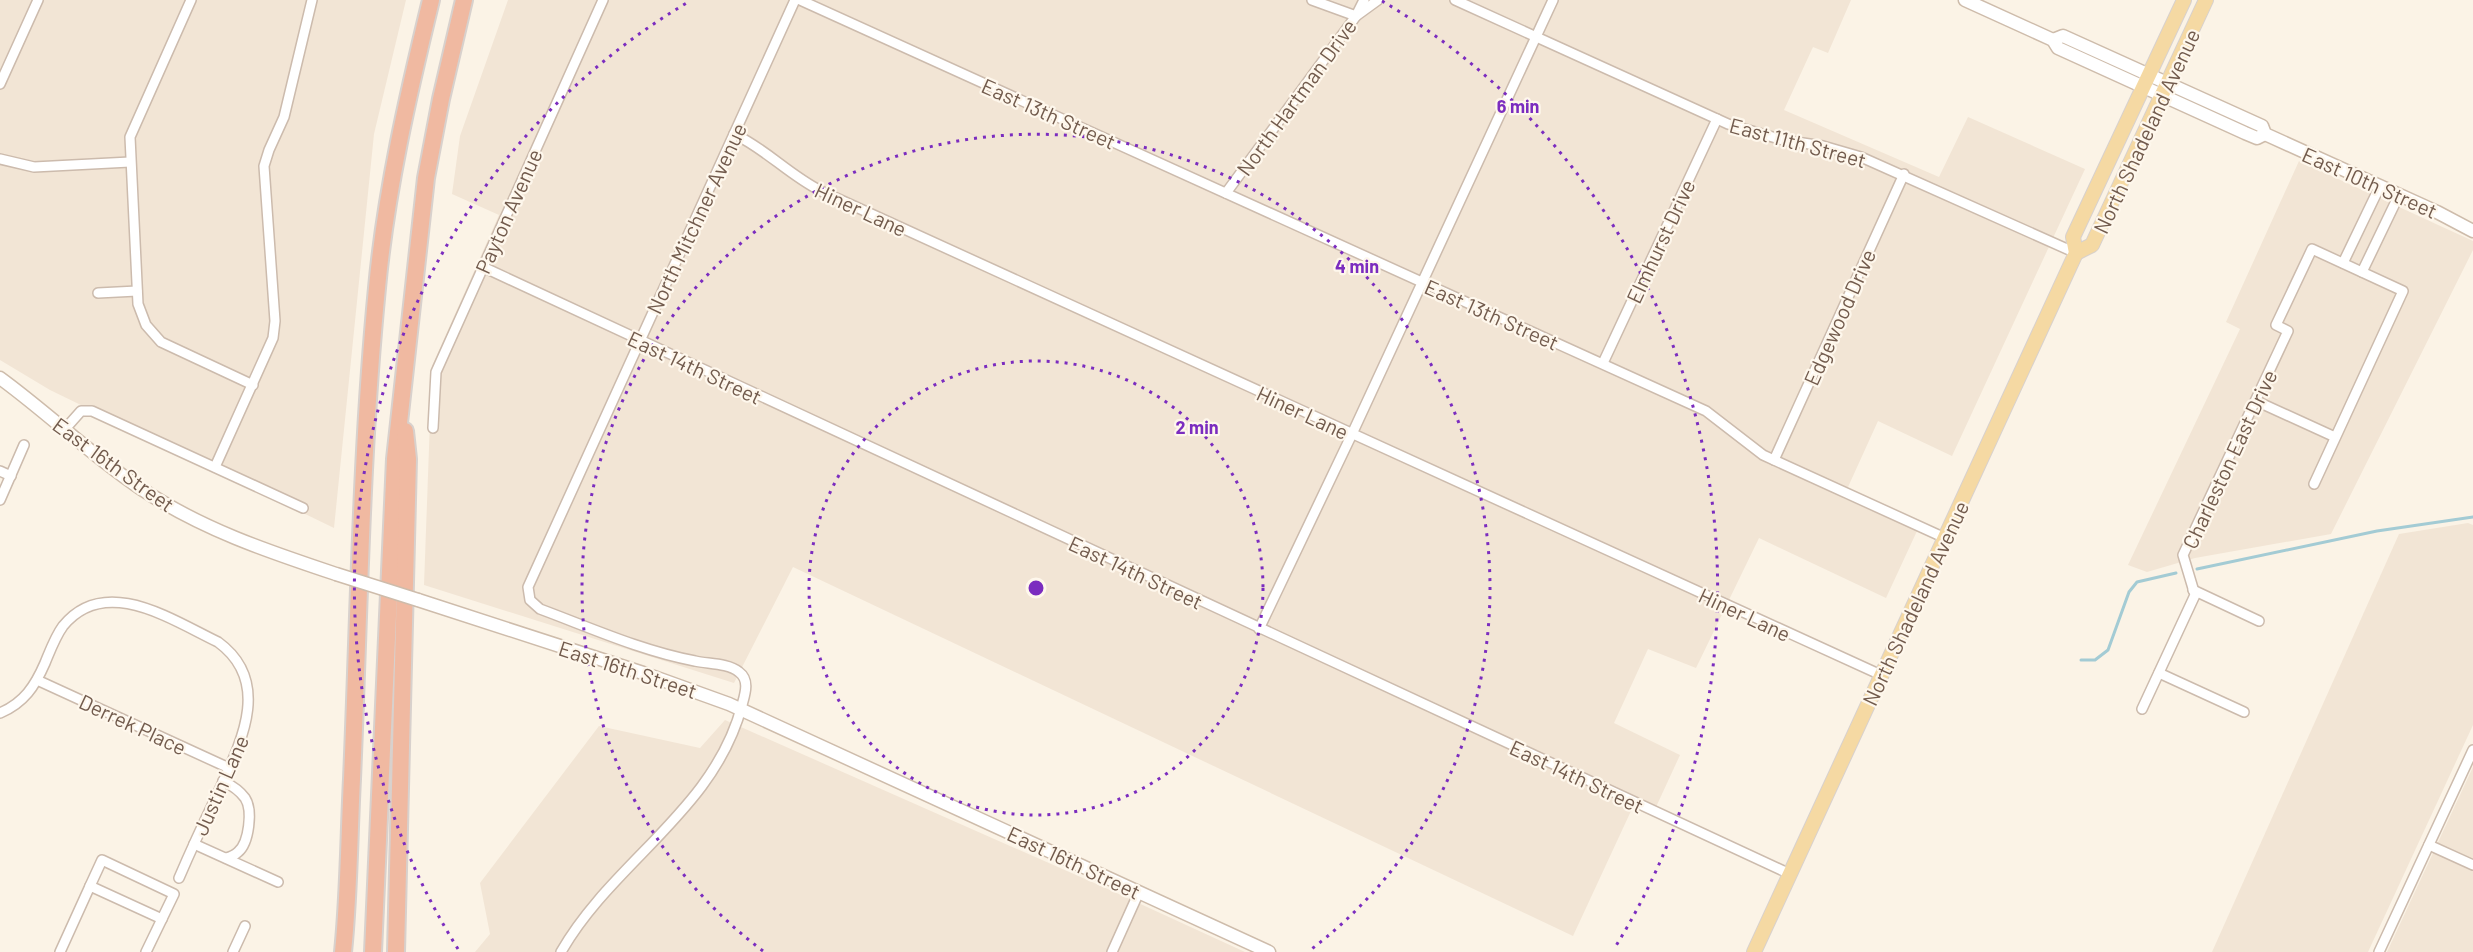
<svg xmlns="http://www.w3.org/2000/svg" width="2473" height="952" font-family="Barlow,sans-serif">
	<rect width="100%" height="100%" fill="#fbf3e6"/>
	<g fill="#f2e5d5">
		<path d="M 0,0 L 406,0 L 374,134 L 334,528 L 50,390 L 0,360 Z"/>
		<path d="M 508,0 L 1851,0 L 1828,53 L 1813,47 L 1784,110 L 1939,177 L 1968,117 L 2085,169 L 1952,456 L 1878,421 L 1843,498 L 1917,531 L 1886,598 L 1759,538 L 1696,668 L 1648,649 L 1614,723 L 1680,755 L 1656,807 L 1637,798 L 1573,936 L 793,567 L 734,683 L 424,585 L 432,366 L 499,215 L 452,194 L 460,136 Z"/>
		<path d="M 2299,161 L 2473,241 L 2473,250 L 2331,534 L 2195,558 L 2147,572 L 2128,565 L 2240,329 L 2226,322 Z"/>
		<path d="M 2468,523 L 2473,525 L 2473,725 L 2368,952 L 2212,952 L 2399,534 Z"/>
		<path d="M 725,720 L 1110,890 L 1245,952 L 475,952 L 490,934 L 480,883 L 599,726 L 700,748 Z"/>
		<path d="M 2473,767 L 2473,952 L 2387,952 Z"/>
	</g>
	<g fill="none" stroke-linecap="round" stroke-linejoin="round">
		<g stroke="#a3cbd4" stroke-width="3">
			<path d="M 2197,569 L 2377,531 L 2473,517"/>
			<path d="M 2081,660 L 2095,660 L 2108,650 L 2129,592 L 2137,582 L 2176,573"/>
		</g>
		<g stroke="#ccbbad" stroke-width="12">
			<g id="street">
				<path d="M 191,0 L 130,137 L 138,304 L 146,325 L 161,342 L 253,385"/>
				<path d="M 800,0 L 1706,411 L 1763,455 L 1945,538"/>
				<path d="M 1312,0 L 1356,16 L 1378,0"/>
				<path d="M 1455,0 L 1728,124 L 1783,140 L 1823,146 L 1861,157 L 2076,253"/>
				<path d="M 0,84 L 38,0"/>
				<path d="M 734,134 C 766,149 789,175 821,191 L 1881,675"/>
				<path d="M 0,159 L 34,167 L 130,162"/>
				<path d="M 1226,193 L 1356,16 L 1364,0"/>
				<path d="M 2343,263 L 2380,186"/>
				<path d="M 483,267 L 1790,874"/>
				<path d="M 2362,272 L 2399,195"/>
				<path d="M 98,293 L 137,291"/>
				<path d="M 1603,363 L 1717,119"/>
				<path d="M 2256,401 L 2335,437"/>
				<path d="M 433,428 L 436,372 L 603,0"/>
				<path d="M 65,429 L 81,411 L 92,411 L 303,508"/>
				<path d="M 1774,460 L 1904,174"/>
				<path d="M 215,467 L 273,338 L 275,321 L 264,166 L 269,150 L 284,117 L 312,0"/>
				<path d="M 0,471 L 11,476"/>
				<path d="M 0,500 L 24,445"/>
				<path d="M 2193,590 L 2259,621"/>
				<path d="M 1259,629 L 1352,434 L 1553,0"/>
				<path d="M 2159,673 L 2244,712"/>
				<path d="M 37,680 L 229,768"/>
				<path d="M 2142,709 L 2195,595 L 2183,555 L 2288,331 L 2276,325 L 2312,249 L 2403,291 L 2314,484"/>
				<path d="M 0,713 C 24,703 35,686 45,663 C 50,651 55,637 63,626 C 105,574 172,620 218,642 C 274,683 239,746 217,795 C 204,822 191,850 179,878"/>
				<path d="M 223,781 C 231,785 240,791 245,798 C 253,810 249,843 238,852 C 235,855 230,857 226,858"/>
				<path d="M 194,844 L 278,882"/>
				<path d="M 2429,845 L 2473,865"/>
				<path d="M 90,886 L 102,860 L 174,894 L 146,952"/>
				<path d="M 60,952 L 90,886 L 162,919"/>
				<path d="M 233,952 L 245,926"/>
				<path d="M 561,952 C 612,862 715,810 742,705 C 745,694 750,680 739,672 C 728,663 708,664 695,661 C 642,651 591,628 540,609 L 530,600 L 528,587 L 795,0"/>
				<path d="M 1112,952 L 1139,892"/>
				<path d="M 2379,952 L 2473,750"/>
			</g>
		</g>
		<g stroke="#cebcab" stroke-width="15">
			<g id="secondary">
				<path d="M 1965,0 L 2053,40 L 2058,48 L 2245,133 L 2257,138 L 2265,134"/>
				<path d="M 2053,40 L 2063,36 L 2262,126 L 2265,134 L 2437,212 L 2473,231"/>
				<path d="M 0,378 C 48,413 91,455 140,488 C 201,529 267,551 336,574"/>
				<path d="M 418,600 L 643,673 L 729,704 L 1269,952"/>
			</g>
		</g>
		<g stroke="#d8d1cd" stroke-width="16">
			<g id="primary">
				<path d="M 2076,253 L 2092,245 L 2206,0"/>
				<path d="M 1754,952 L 2076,253 L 2073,237 L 2184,0"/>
			</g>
		</g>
		<g stroke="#d8d1cd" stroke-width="20">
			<g id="highway">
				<path d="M 343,952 C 349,895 349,836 352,779 C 359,615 361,451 377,288 C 386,191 408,95 431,0"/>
				<path d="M 373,952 L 395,459 L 426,178 L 441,99 L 464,0"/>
				<path d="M 396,952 L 408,459 L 405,431"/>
			</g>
		</g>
		<use href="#street" stroke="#fff" stroke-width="9"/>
		<use href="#secondary" stroke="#fff" stroke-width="12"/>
		<use href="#primary" stroke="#f5d9a3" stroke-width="14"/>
		<use href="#highway" stroke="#f0b9a1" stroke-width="16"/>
		<g stroke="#cebcab" stroke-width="15" stroke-linecap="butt">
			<path id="secondary-bridge" d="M 336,574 L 418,600"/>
		</g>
		<use href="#secondary-bridge" stroke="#fff" stroke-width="12"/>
	</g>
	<g fill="none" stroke="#7b2cbf" stroke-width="3" stroke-dasharray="3 6">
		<circle cx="1036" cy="588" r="227"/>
		<path d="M763 951A454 454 0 1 1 1309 951"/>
		<path d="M458 949A681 681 0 0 1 690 1M1382 1A681 681 0 0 1 1614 949"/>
	</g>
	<g text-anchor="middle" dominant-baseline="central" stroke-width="4.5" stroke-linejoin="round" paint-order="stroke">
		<g font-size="21" fill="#725b4d" stroke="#fef7ec">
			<text transform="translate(1296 97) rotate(-54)">North Hartman Drive</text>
			<text transform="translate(1049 113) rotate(24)">East 13th Street</text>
			<text transform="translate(2146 131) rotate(-65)">North Shadeland Avenue</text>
			<text transform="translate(1798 142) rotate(15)">East 11th Street</text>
			<text transform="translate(2370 182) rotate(24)">East 10th Street</text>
			<text transform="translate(861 209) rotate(25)">Hiner Lane</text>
			<text transform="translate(508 211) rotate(-66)">Payton Avenue</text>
			<text transform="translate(696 218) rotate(-65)">North Mitchner Avenue</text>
			<text transform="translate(1660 241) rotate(-65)">Elmhurst Drive</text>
			<text transform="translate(1492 314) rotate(24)">East 13th Street</text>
			<text transform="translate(1839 317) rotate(-66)">Edgewood Drive</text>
			<text transform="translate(695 367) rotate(25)">East 14th Street</text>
			<text transform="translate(1303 412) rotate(25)">Hiner Lane</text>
			<text transform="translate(2229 459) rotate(-65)">Charleston East Drive</text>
			<text transform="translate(114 464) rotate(36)">East 16th Street</text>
			<text transform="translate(1136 572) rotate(25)">East 14th Street</text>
			<text transform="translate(1915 603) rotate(-65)">North Shadeland Avenue</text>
			<text transform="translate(1745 614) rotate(25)">Hiner Lane</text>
			<text transform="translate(628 669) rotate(18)">East 16th Street</text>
			<text transform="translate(133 724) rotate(25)">Derrek Place</text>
			<text transform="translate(1577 776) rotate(25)">East 14th Street</text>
			<text transform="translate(220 785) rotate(-66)">Justin Lane</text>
			<text transform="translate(1074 862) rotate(25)">East 16th Street</text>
		</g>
	</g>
	<circle cx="1036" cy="588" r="9" fill="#7b2cbf" stroke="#fef7ec" stroke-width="3"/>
	<g font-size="18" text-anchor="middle" font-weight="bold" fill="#7b2cbf" stroke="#fef7ec" stroke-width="4.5" stroke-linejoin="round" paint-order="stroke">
		<text x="1518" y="113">6 min</text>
		<text x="1357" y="273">4 min</text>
		<text x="1197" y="434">2 min</text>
	</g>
</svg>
